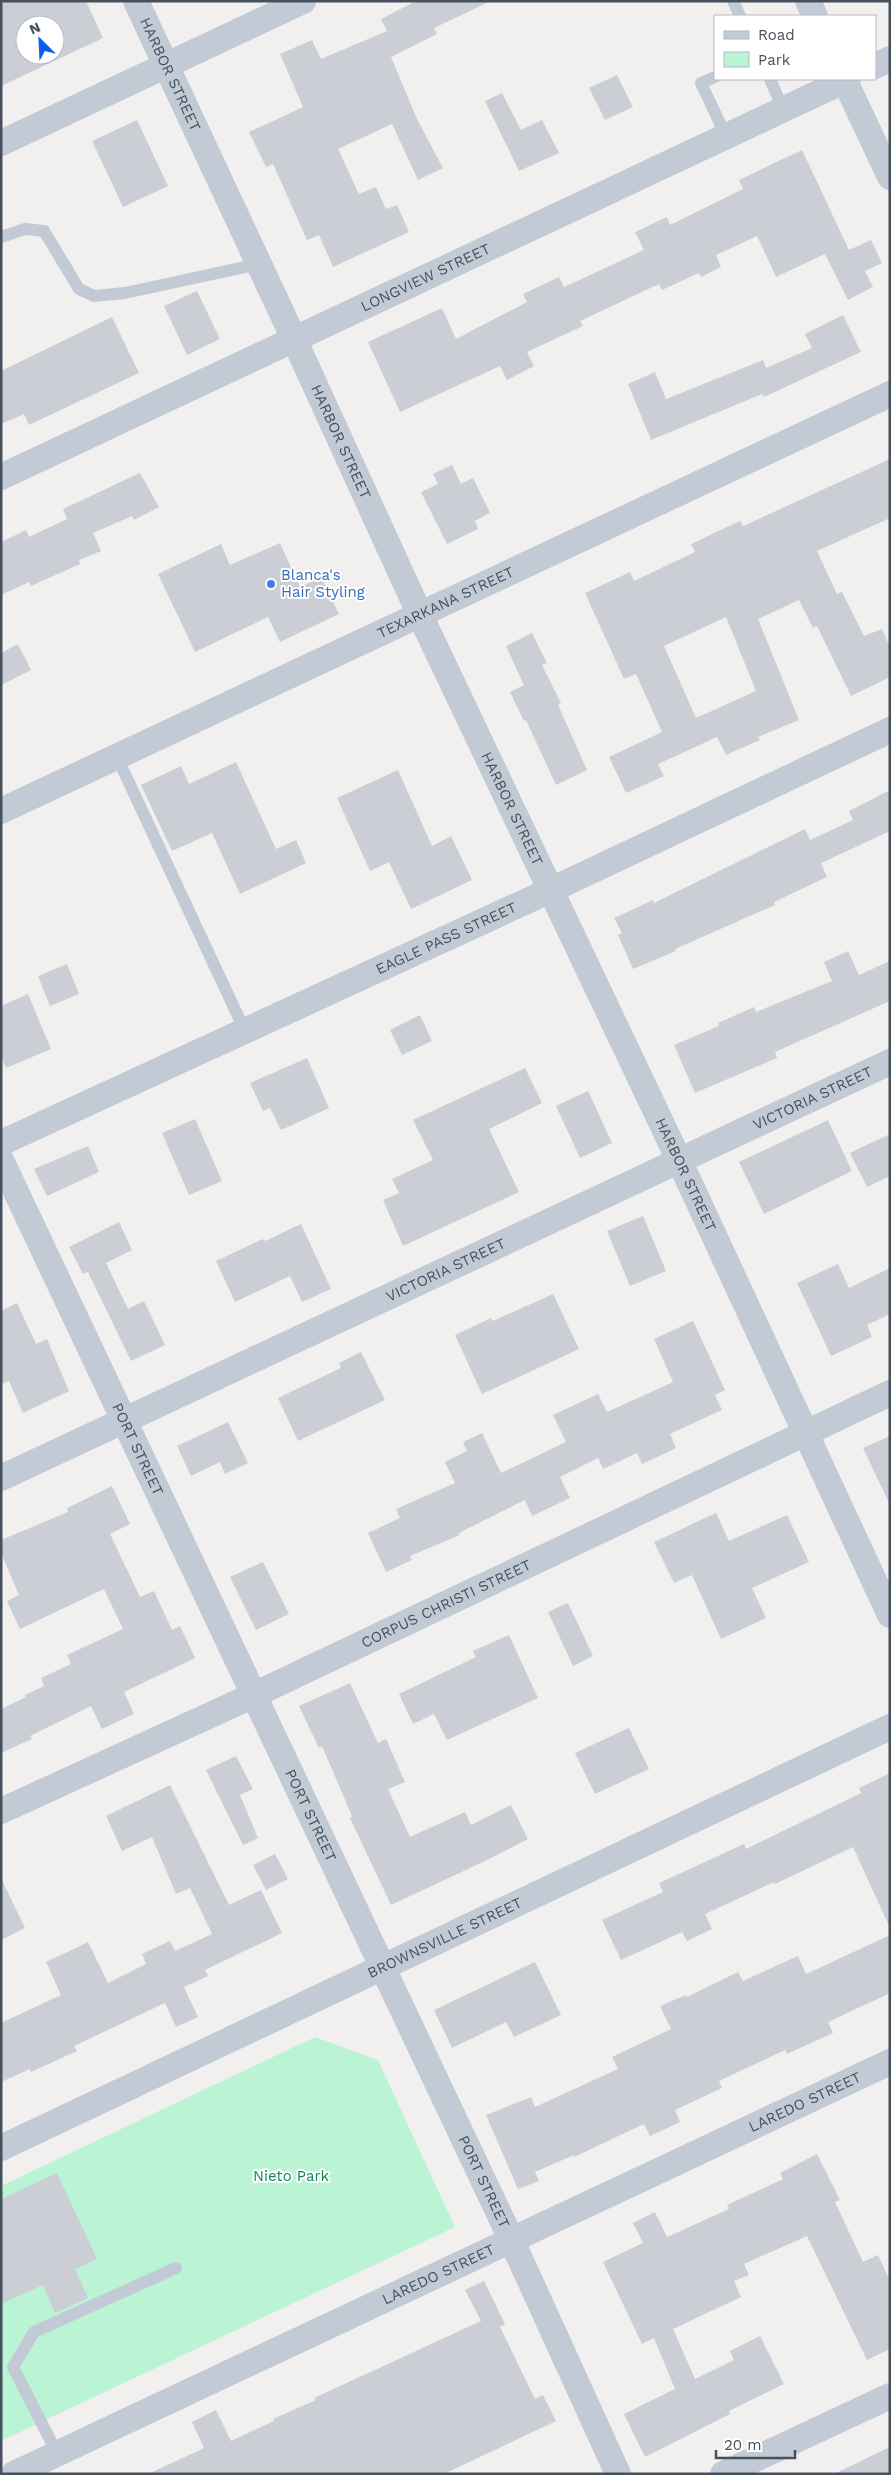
<svg xmlns="http://www.w3.org/2000/svg" width="891" height="2475" font-family="'Work Sans',sans-serif">
	<rect width="100%" height="100%" fill="#f2f0ef"/>
	<path fill="#bbf3d5" d="M 315,2037 L 378,2060 L 455,2227 L 1,2441 L 1,2186 Z"/>
	<g fill="#cbced5" fill-rule="evenodd">
		<path d="M 1,1 L 86,1 L 103,38 L 1,86 ZM 25,25 L 55,25 L 55,55 L 25,55 Z"/>
		<path d="M 416,1 L 491,1 L 434,28 L 437,34 L 391,57 L 417,119 L 443,168 L 418,180 L 392,124 L 338,149 L 359,194 L 376,187 L 386,209 L 397,205 L 409,232 L 333,267 L 319,235 L 307,240 L 273,164 L 266,167 L 249,132 L 303,107 L 280,54 L 312,40 L 321,59 L 387,31 L 381,19 Z"/>
		<path d="M 617,75 L 633,107 L 605,120 L 589,88 Z"/>
		<path d="M 502,93 L 521,130 L 542,120 L 559,153 L 519,171 L 485,101 Z"/>
		<path d="M 137,120 L 168,186 L 123,207 L 92,141 Z"/>
		<path d="M 802,150 L 849,250 L 871,240 L 882,263 L 865,271 L 873,287 L 848,300 L 825,254 L 776,277 L 757,236 L 716,255 L 721,267 L 701,277 L 699,273 L 662,290 L 659,284 L 580,321 L 583,326 L 527,352 L 534,366 L 507,380 L 500,366 L 400,412 L 368,342 L 442,308 L 456,339 L 527,302 L 523,294 L 559,277 L 564,287 L 644,250 L 635,232 L 667,217 L 670,225 L 743,189 L 739,180 Z"/>
		<path d="M 197,291 L 220,339 L 187,355 L 164,306 Z"/>
		<path d="M 843,315 L 861,352 L 764,397 L 762,394 L 651,440 L 628,384 L 655,372 L 666,399 L 763,360 L 766,368 L 812,348 L 805,334 Z"/>
		<path d="M 112,317 L 139,373 L 29,425 L 24,414 L 1,424 L 1,371 Z"/>
		<path d="M 890,459 L 890,518 L 817,551 L 837,594 L 842,592 L 864,636 L 882,629 L 890,647 L 890,677 L 851,696 L 817,626 L 813,628 L 799,600 L 758,619 L 799,720 L 758,737 L 760,740 L 726,755 L 717,737 L 658,764 L 664,776 L 626,793 L 609,757 L 662,732 L 636,674 L 624,679 L 585,593 L 630,572 L 634,581 L 695,552 L 691,544 L 740,521 L 743,526 ZM 726,617 L 756,691 L 696,718 L 664,646 Z"/>
		<path d="M 452,465 L 461,484 L 473,478 L 490,513 L 475,521 L 478,529 L 447,544 L 421,492 L 438,484 L 433,474 Z"/>
		<path d="M 140,473 L 159,507 L 134,520 L 132,516 L 93,533 L 101,551 L 79,560 L 80,564 L 31,586 L 29,582 L 1,595 L 1,542 L 26,530 L 29,537 L 67,519 L 63,509 Z"/>
		<path d="M 280,543 L 300,587 L 321,577 L 339,614 L 280,642 L 268,617 L 195,652 L 158,574 L 221,544 L 230,565 Z"/>
		<path d="M 532,633 L 547,663 L 542,665 L 561,703 L 558,705 L 587,770 L 556,785 L 526,720 L 524,721 L 510,692 L 524,685 L 506,646 Z"/>
		<path d="M 18,644 L 31,670 L 1,685 L 1,653 Z"/>
		<path d="M 236,762 L 276,849 L 296,840 L 306,863 L 240,894 L 212,833 L 172,851 L 141,785 L 181,766 L 189,784 Z"/>
		<path d="M 398,770 L 432,846 L 451,836 L 472,880 L 411,909 L 389,862 L 370,871 L 337,798 Z"/>
		<path d="M 890,790 L 890,831 L 821,863 L 827,877 L 774,902 L 775,905 L 675,949 L 676,951 L 633,969 L 618,935 L 622,933 L 614,918 L 653,900 L 654,903 L 805,829 L 810,840 L 853,820 L 849,811 Z"/>
		<path d="M 848,951 L 859,975 L 890,961 L 890,1001 L 775,1052 L 777,1058 L 695,1093 L 674,1045 L 719,1026 L 718,1023 L 754,1007 L 756,1012 L 832,981 L 824,962 Z"/>
		<path d="M 67,964 L 79,994 L 50,1006 L 38,976 Z"/>
		<path d="M 28,994 L 51,1049 L 6,1068 L 1,1056 L 1,1006 Z"/>
		<path d="M 420,1015 L 432,1041 L 402,1055 L 390,1030 Z"/>
		<path d="M 307,1058 L 329,1108 L 281,1130 L 270,1108 L 263,1111 L 250,1083 Z"/>
		<path d="M 525,1068 L 542,1103 L 489,1129 L 519,1192 L 403,1246 L 383,1200 L 399,1193 L 392,1179 L 433,1160 L 413,1120 Z"/>
		<path d="M 588,1091 L 612,1143 L 580,1158 L 556,1106 Z"/>
		<path d="M 195,1119 L 222,1181 L 189,1195 L 162,1133 Z"/>
		<path d="M 828,1120 L 852,1171 L 764,1214 L 739,1162 Z"/>
		<path d="M 890,1134 L 890,1176 L 867,1187 L 850,1153 Z"/>
		<path d="M 88,1146 L 99,1172 L 47,1196 L 34,1169 Z"/>
		<path d="M 643,1216 L 666,1271 L 630,1286 L 607,1231 Z"/>
		<path d="M 119,1222 L 132,1250 L 106,1263 L 128,1309 L 144,1301 L 165,1345 L 131,1361 L 88,1272 L 83,1274 L 69,1247 Z"/>
		<path d="M 301,1224 L 331,1289 L 302,1302 L 290,1276 L 235,1302 L 216,1261 L 263,1239 L 265,1241 Z"/>
		<path d="M 838,1264 L 849,1288 L 890,1268 L 890,1314 L 867,1325 L 872,1337 L 831,1356 L 797,1283 Z"/>
		<path d="M 553,1294 L 579,1349 L 482,1394 L 455,1335 L 491,1318 L 493,1321 Z"/>
		<path d="M 17,1303 L 36,1344 L 47,1339 L 69,1391 L 23,1413 L 9,1381 L 1,1384 L 1,1311 Z"/>
		<path d="M 693,1321 L 725,1390 L 715,1395 L 722,1410 L 670,1434 L 676,1448 L 642,1464 L 637,1453 L 603,1469 L 598,1458 L 560,1477 L 570,1498 L 532,1516 L 525,1500 L 459,1533 L 460,1535 L 410,1556 L 412,1560 L 386,1572 L 368,1533 L 400,1518 L 396,1509 L 455,1483 L 445,1462 L 467,1451 L 463,1442 L 482,1433 L 501,1473 L 566,1442 L 553,1415 L 598,1394 L 607,1412 L 673,1382 L 654,1339 Z"/>
		<path d="M 361,1352 L 385,1400 L 298,1441 L 278,1398 L 341,1368 L 339,1363 Z"/>
		<path d="M 228,1422 L 248,1463 L 225,1474 L 220,1462 L 191,1476 L 177,1446 Z"/>
		<path d="M 890,1436 L 890,1505 L 863,1448 Z"/>
		<path d="M 112,1486 L 130,1524 L 110,1534 L 140,1597 L 154,1591 L 172,1630 L 180,1626 L 195,1658 L 124,1692 L 134,1714 L 102,1729 L 91,1706 L 30,1736 L 32,1739 L 1,1753 L 1,1709 L 26,1697 L 25,1695 L 44,1686 L 41,1678 L 71,1664 L 67,1655 L 123,1629 L 104,1589 L 20,1629 L 7,1601 L 19,1595 L 1,1553 L 1,1540 L 68,1512 L 67,1508 Z"/>
		<path d="M 716,1513 L 729,1541 L 787,1515 L 809,1562 L 752,1588 L 766,1618 L 721,1639 L 692,1575 L 674,1583 L 654,1542 Z"/>
		<path d="M 263,1562 L 289,1614 L 256,1630 L 230,1577 Z"/>
		<path d="M 568,1603 L 593,1656 L 573,1666 L 548,1612 Z"/>
		<path d="M 509,1635 L 538,1698 L 447,1740 L 434,1714 L 413,1724 L 399,1694 L 476,1657 L 473,1651 Z"/>
		<path d="M 350,1683 L 378,1743 L 386,1739 L 405,1782 L 388,1789 L 410,1837 L 465,1812 L 471,1825 L 511,1805 L 528,1839 L 487,1860 L 391,1905 L 350,1818 L 352,1816 L 322,1746 L 319,1748 L 299,1706 Z"/>
		<path d="M 629,1728 L 649,1769 L 595,1794 L 575,1753 Z"/>
		<path d="M 236,1756 L 253,1789 L 240,1795 L 258,1838 L 243,1845 L 206,1770 Z"/>
		<path d="M 890,1773 L 890,1928 L 853,1847 L 775,1884 L 774,1882 L 705,1914 L 712,1929 L 687,1941 L 682,1932 L 621,1960 L 602,1920 L 663,1892 L 659,1883 L 744,1844 L 746,1849 L 861,1793 L 859,1788 Z"/>
		<path d="M 170,1785 L 229,1905 L 261,1890 L 282,1933 L 205,1970 L 208,1976 L 184,1987 L 198,2017 L 176,2027 L 165,2003 L 74,2046 L 77,2051 L 31,2072 L 30,2069 L 1,2082 L 1,2023 L 61,1995 L 46,1962 L 88,1942 L 108,1983 L 146,1964 L 142,1954 L 170,1941 L 175,1951 L 212,1934 L 190,1888 L 176,1894 L 152,1837 L 122,1851 L 106,1816 Z"/>
		<path d="M 275,1854 L 288,1879 L 266,1890 L 253,1865 Z"/>
		<path d="M 1,1878 L 25,1928 L 1,1940 Z"/>
		<path d="M 890,1935 L 890,1993 L 828,2022 L 833,2033 L 787,2054 L 785,2050 L 719,2081 L 722,2088 L 675,2110 L 680,2122 L 650,2136 L 644,2124 L 574,2157 L 574,2155 L 535,2172 L 539,2181 L 518,2189 L 486,2115 L 531,2097 L 535,2107 L 618,2069 L 612,2057 L 671,2029 L 660,2006 L 686,1995 L 687,1997 L 738,1972 L 743,1981 L 798,1956 L 806,1974 Z"/>
		<path d="M 535,1962 L 561,2015 L 514,2037 L 506,2022 L 452,2048 L 434,2010 Z"/>
		<path d="M 817,2154 L 840,2200 L 835,2202 L 863,2262 L 878,2255 L 890,2281 L 890,2349 L 867,2360 L 807,2236 L 744,2264 L 749,2275 L 734,2281 L 741,2297 L 673,2329 L 695,2379 L 734,2360 L 730,2351 L 760,2336 L 784,2384 L 729,2411 L 730,2414 L 645,2457 L 624,2414 L 675,2389 L 654,2338 L 642,2344 L 603,2262 L 643,2243 L 633,2223 L 655,2212 L 667,2237 L 729,2209 L 727,2205 L 783,2179 L 780,2173 Z"/>
		<path d="M 57,2173 L 97,2259 L 75,2269 L 88,2298 L 55,2313 L 43,2285 L 1,2304 L 1,2199 Z"/>
		<path d="M 484,2281 L 505,2324 L 500,2327 L 535,2399 L 543,2395 L 556,2421 L 444,2474 L 148,2474 L 204,2448 L 192,2422 L 216,2410 L 231,2441 L 274,2421 L 273,2419 L 316,2400 L 314,2398 L 481,2321 L 465,2290 Z"/>
		<path d="M 890,2447 L 890,2474 L 834,2474 Z"/>
	</g>
	<g fill="none" stroke-linecap="round" stroke-linejoin="round">
		<g stroke="#c2cad5" stroke-width="12">
			<path d="M 733,1 L 740,16"/>
			<path d="M 715,77 L 701,83 L 726,136"/>
			<path d="M 770,79 L 783,109"/>
			<path d="M 1,237 L 25,229 L 44,231 L 79,289 L 94,296 L 125,293 L 259,264"/>
			<path d="M 117,757 L 245,1031"/>
			<path d="M 57,2453 L 13,2367 L 34,2332 L 176,2268"/>
		</g>
		<g stroke="#c2cad5" stroke-width="26">
			<path id="s1" d="M 136,1 L 294,339 L 420,615 L 679,1160 L 890,1615"/>
			<path d="M 808,1 L 815,16"/>
			<path d="M 875,66 L 890,59"/>
			<path d="M 844,79 L 890,177"/>
			<path d="M 1,143 L 303,1"/>
			<path id="s2" d="M 1,477 L 848,79"/>
			<path id="s3" d="M 1,811 L 890,394"/>
			<path id="s4" d="M 1,1143 L 551,890 L 890,730"/>
			<path id="s5" d="M 1,1160 L 511,2239 L 618,2474"/>
			<path id="s6" d="M 1,1478 L 890,1062"/>
			<path id="s7" d="M 1,1811 L 254,1695 L 890,1393"/>
			<path id="s8" d="M 1,2148 L 890,1727"/>
			<path id="s9" d="M 14,2474 L 890,2062"/>
			<path d="M 723,2474 L 890,2396"/>
		</g>
	</g>
	<circle fill="#3f7fe0" stroke="#fff" stroke-width="2" cx="271" cy="584" r="5"/>
	<g text-anchor="middle" dominant-baseline="central" stroke-width="4" stroke-linejoin="round" paint-order="stroke">
		<g font-size="15" fill="#46515e" stroke="#fff">
			<text stroke="none"><textPath href="#s1" startOffset="81">HARBOR STREET</textPath></text>
			<text stroke="none"><textPath href="#s2" startOffset="469">LONGVIEW STREET</textPath></text>
			<text stroke="none"><textPath href="#s1" startOffset="486">HARBOR STREET</textPath></text>
			<text stroke="none"><textPath href="#s3" startOffset="491">TEXARKANA STREET</textPath></text>
			<text stroke="none"><textPath href="#s1" startOffset="891">HARBOR STREET</textPath></text>
			<text stroke="none"><textPath href="#s4" startOffset="490">EAGLE PASS STREET</textPath></text>
			<text stroke="none"><textPath href="#s6" startOffset="896">VICTORIA STREET</textPath></text>
			<text stroke="none"><textPath href="#s1" startOffset="1296">HARBOR STREET</textPath></text>
			<text stroke="none"><textPath href="#s6" startOffset="491">VICTORIA STREET</textPath></text>
			<text stroke="none"><textPath href="#s5" startOffset="320">PORT STREET</textPath></text>
			<text stroke="none"><textPath href="#s7" startOffset="491">CORPUS CHRISTI STREET</textPath></text>
			<text stroke="none"><textPath href="#s5" startOffset="725">PORT STREET</textPath></text>
			<text stroke="none"><textPath href="#s8" startOffset="491">BROWNSVILLE STREET</textPath></text>
			<text stroke="none"><textPath href="#s9" startOffset="874">LAREDO STREET</textPath></text>
			<text stroke="none"><textPath href="#s5" startOffset="1130">PORT STREET</textPath></text>
			<text stroke="none"><textPath href="#s9" startOffset="469">LAREDO STREET</textPath></text>
		</g>
		<g font-size="15" fill="#366cbe" stroke="#fff" text-anchor="start">
			<text x="281" y="575">Blanca's<tspan x="281" dy="17">Hair Styling</tspan></text>
		</g>
		<g font-size="15" fill="#108656" stroke="#fff">
			<text x="291" y="2176">Nieto Park</text>
		</g>
	</g>
	<rect width="891" height="2475" fill="none" stroke="#46515e" stroke-width="5"/>
	<rect x="714" y="15" width="162" height="65" fill="#ffffff" stroke="#b5b9bf"/>
	<rect x="724" y="31" width="25" height="8" fill="#c2cad5" stroke="#b5b9bf"/>
	<text x="758" y="40" font-size="15" fill="#46515e">Road</text>
	<rect x="724" y="52" width="25" height="15" fill="#bbf3d5" stroke="#b5b9bf"/>
	<text x="758" y="65" font-size="15" fill="#46515e">Park</text>
	<g transform="translate(40 40) rotate(336)"><circle r="24" fill="#ffffff" stroke="#b5b9bf"/>
	<path d="M0-4L9 19L0 12L-9 19Z" fill="#0c5bf0"/>
	<text y="-8" font-size="14" font-weight="bold" text-anchor="middle" fill="#46515e">N</text>
	</g>
	<path d="M716 2450v8h79v-8" fill="none" stroke="#46515e" stroke-width="2.5"/>
	<text x="724" y="2450" font-size="15" fill="#46515e" stroke="#ffffff" stroke-width="4" paint-order="stroke">20 m</text>
</svg>
